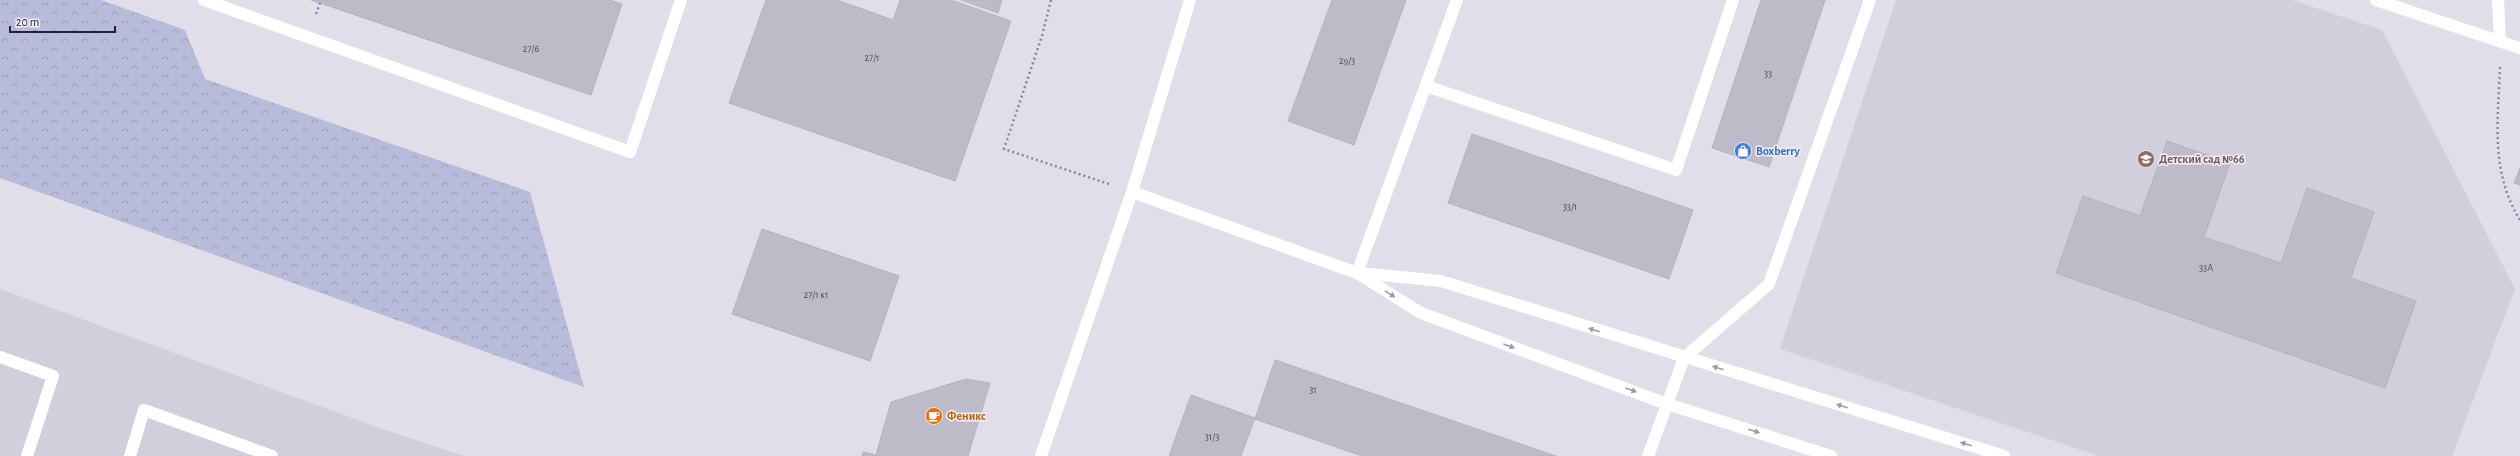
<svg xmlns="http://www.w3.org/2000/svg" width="2520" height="456" font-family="'Alegreya Sans',sans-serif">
	<defs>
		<pattern id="forest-crowns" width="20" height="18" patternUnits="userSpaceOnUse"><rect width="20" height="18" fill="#b8bbd9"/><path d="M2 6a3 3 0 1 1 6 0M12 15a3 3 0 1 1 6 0" fill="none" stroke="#9ea0bb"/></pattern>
	</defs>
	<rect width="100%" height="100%" fill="#e0dee9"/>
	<g fill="#d2cfdc">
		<path d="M 1896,0 L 2292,0 L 2382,30 L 2515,289 L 2452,456 L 2099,456 L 1780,349 Z"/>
		<path d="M 0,289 L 388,431 L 464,456 L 0,456 Z"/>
	</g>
	<path fill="url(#forest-crowns)" d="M 0,0 L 101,0 L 185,30 L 205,79 L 530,192 L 584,387 L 0,178 Z"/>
	<g fill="#bebbc9" stroke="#b5b1c2">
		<path d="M 311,0 L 610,0 L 622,4 L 591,95 Z"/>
		<path d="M 766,0 L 837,0 L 893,20 L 900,0 L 951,0 L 1011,21 L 955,181 L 729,103 Z"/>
		<path d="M 961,0 L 1002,0 L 998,13 Z"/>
		<path d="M 1332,0 L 1406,0 L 1354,145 L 1288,121 Z"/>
		<path d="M 1761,0 L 1825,0 L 1769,167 L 1712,148 Z"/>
		<path d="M 1472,134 L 1693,210 L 1669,279 L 1448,203 Z"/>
		<path d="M 2167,141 L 2230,163 L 2204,237 L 2281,263 L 2307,188 L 2374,212 L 2351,278 L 2416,301 L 2385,388 L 2056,273 L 2083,196 L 2140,216 Z"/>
		<path d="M 2520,168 L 2520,185 L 2514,183 Z"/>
		<path d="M 762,229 L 899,276 L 870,361 L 732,314 Z"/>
		<path d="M 1275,360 L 1556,456 L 1362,456 L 1255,419 Z"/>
		<path d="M 966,379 L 990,383 L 968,456 L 862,456 L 863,452 L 876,455 L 891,402 Z"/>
		<path d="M 1191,395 L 1255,418 L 1241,456 L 1169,456 Z"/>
	</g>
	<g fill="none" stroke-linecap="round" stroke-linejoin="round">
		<g stroke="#8d80ab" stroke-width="2.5" stroke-dasharray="2 3" stroke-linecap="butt">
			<path d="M 1051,0 L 1042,36 L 1004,149 L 1109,184"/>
			<path d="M 316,14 L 320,3"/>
			<path d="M 2500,67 C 2498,121 2490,171 2520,220"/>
		</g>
		<g stroke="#fff" stroke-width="12">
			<path d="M 204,0 L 630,152 L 681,0"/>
			<path d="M 2376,0 L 2520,48"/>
			<path d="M 2498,0 L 2500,41"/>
			<path d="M 1426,86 L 1676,170 L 1733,0"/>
			<path d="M 1132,192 L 1357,273 L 1421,313 L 1667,404 L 1831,456"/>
			<path d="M 1357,273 L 1457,0"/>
			<path d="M 1360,273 L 1441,281 L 2004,456"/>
			<path d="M 0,357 L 53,376 L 27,456"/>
			<path d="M 130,456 L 144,410 L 272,456"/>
			<path d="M 1648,456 L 1684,358 L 1769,284 L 1870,0"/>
		</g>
		<path stroke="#fff" stroke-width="12" d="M 1041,456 L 1132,192 L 1190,0"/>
	</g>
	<defs><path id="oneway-solid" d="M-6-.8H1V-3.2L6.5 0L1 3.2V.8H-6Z"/></defs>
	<g fill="#9f9ba5">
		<use href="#oneway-solid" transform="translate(1390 294) rotate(32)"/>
		<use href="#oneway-solid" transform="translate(1594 330) rotate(-163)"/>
		<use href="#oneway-solid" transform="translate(1509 346) rotate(20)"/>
		<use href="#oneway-solid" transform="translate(1718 368) rotate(-163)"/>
		<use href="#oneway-solid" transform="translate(1631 390) rotate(20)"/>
		<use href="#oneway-solid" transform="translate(1842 406) rotate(-163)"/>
		<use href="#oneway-solid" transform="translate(1754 431) rotate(17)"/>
		<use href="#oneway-solid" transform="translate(1966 444) rotate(-163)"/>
	</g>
	<defs>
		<g id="shop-disc" transform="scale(0.9)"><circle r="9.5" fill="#3f7fe0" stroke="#efeef6"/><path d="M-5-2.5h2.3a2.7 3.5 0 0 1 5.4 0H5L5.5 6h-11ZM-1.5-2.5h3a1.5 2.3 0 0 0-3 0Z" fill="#fff"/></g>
		<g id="school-disc" transform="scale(0.9)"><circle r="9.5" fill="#8d6e63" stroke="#efeef6"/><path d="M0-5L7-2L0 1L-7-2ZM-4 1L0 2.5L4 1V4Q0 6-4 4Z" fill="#fff"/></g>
		<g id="cafe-disc" transform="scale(0.9)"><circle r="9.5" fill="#e8710a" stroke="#efeef6"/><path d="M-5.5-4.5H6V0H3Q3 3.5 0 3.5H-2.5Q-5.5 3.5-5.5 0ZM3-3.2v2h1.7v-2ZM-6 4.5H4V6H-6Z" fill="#fff"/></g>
	</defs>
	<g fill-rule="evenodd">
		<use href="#shop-disc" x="1743" y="151"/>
		<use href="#school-disc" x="2146" y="159"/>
		<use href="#cafe-disc" x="934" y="416"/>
	</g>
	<g text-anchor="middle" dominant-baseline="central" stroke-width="3" stroke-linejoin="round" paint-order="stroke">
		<g font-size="10" fill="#4e475c">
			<text x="531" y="49">27/6</text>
			<text x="872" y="58">27/1</text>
			<text x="1347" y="61">29/3</text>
			<text x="1768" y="74">33</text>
			<text x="1570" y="207">33/1</text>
			<text x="2206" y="268">33А</text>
			<text x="816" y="295">27/1 к1</text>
			<text x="1313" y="390">31</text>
			<text x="1212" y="437">31/3</text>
		</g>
		<g font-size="12" font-weight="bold" fill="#366cbe" stroke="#efeef6" text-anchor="start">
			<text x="1756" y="151">Boxberry</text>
		</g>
		<g font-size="12" font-weight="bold" fill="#785e54" stroke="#efeef6" text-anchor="start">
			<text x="2159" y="159">Детский сад №66</text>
		</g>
		<g font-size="12" font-weight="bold" fill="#c56008" stroke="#efeef6" text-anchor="start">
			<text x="947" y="416">Феникс</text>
		</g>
	</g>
	<path d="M10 26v6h105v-6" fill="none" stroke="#292037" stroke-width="2"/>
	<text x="16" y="26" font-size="12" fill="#292037" stroke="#efeef6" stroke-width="3" paint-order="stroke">20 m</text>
</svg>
